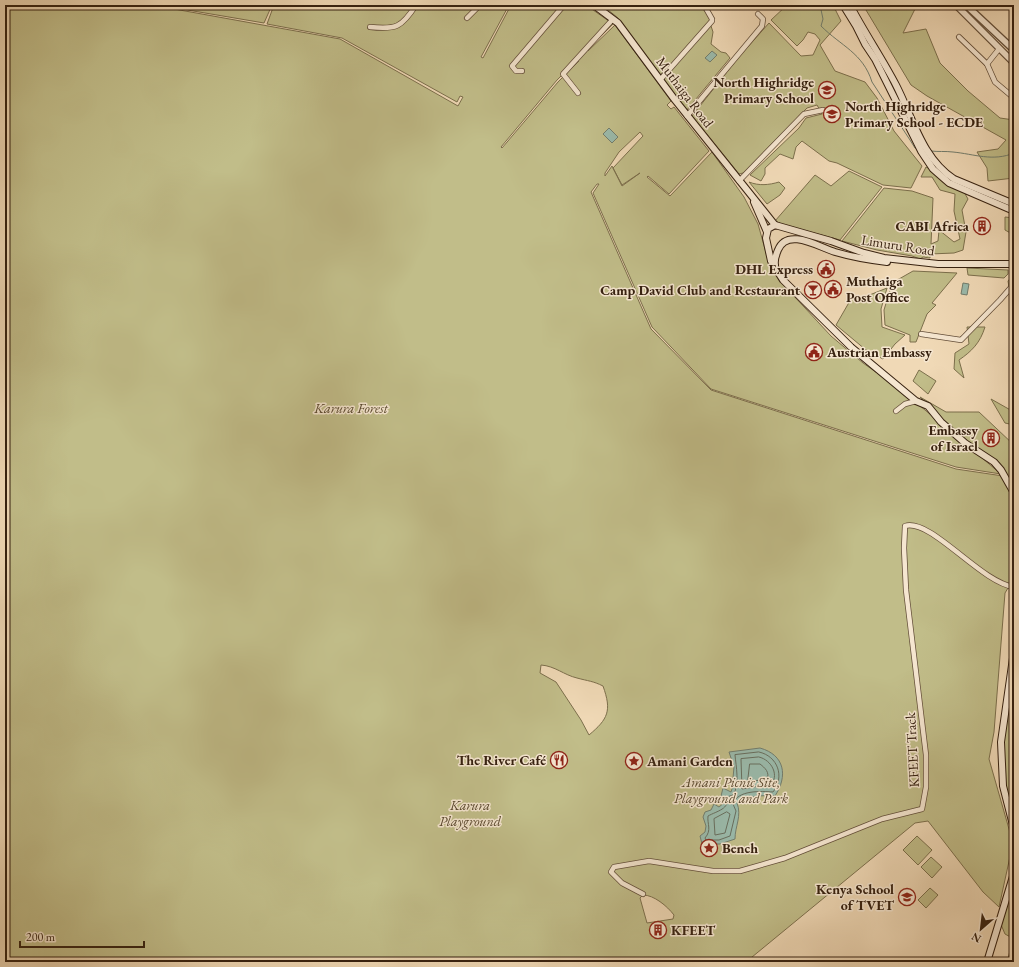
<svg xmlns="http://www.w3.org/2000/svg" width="1019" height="967" font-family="'EB Garamond',serif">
	<rect width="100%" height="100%" fill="#f0d9b6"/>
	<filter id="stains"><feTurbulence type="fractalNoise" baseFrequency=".005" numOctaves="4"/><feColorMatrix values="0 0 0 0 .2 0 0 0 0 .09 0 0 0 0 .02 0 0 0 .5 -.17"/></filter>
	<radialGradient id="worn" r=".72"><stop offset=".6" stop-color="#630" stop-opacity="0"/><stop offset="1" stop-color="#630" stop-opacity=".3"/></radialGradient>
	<g fill="#c1bd89" stroke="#7c6f4c" fill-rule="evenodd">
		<path d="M 5,5 L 152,5 L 340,39 L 458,106 L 463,97 L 460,96 L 457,102 L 342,38 L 267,24 L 274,5 L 509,5 L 481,57 L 483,58 L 511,5 L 586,5 L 613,24 L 587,50 L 588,51 L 615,25 L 671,101 L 667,105 L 671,109 L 674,107 L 709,151 L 669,194 L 648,176 L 647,177 L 670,196 L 712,152 L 744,197 L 758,224 L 770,267 L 792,294 L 831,336 L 863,363 L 900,389 L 1001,474 L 956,467 L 711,389 L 652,327 L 593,193 L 599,184 L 597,184 L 591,192 L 651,329 L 711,390 L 956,469 L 1003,476 L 1014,494 L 1014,584 L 1008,588 L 1005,593 L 994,732 L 989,759 L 1013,843 L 999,907 L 983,892 L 928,821 L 915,823 L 746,962 L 5,962 ZM 576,61 L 579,61 L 558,82 L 502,148 L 501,147 L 557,80 ZM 640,132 L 643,136 L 613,168 L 622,185 L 640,173 L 622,186 L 612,166 L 605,176 L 605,173 L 619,152 ZM 541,665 C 555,666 564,675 577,678 C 588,681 593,681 603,686 C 612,711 608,719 589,735 L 581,720 L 556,682 L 540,673 ZM 643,895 C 654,895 667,906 674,915 L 673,919 L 647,923 L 640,898 ZM 660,923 L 663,935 L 655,937 L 652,925 Z"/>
		<path d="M 158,5 L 272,5 L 264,23 Z"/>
		<path d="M 602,5 L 703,5 L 715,19 L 710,23 L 713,32 L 711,44 L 721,52 L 726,53 L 730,58 L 686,111 L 663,80 L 671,71 L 664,71 L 660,75 L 618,18 Z"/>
		<path d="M 787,5 L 833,5 L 841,21 L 820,45 L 835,71 L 865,82 L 877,98 L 894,131 L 922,166 L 911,188 L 883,185 L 837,163 L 829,161 L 802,141 L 796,147 L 793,159 L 780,154 L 765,168 L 765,174 L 761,181 L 750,175 L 799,128 L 806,118 L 822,114 L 817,105 L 807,108 L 743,173 L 739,174 L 692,116 L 738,58 L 769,23 L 801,56 L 813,55 L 820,40 L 815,34 L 808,32 L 803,40 L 797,46 L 771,20 Z"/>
		<path d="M 863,5 L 917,5 L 903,33 L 926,29 L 940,63 L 968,91 L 1000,118 L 1014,120 L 1014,178 L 988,181 L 987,168 L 977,152 L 998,149 L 1006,140 L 927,96 L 911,85 Z"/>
		<path d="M 926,167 L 960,185 L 968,199 L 962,210 L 966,232 L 963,250 L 954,253 L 930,254 L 930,258 L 923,257 L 920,259 L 912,256 L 877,250 L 842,241 L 884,188 L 912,191 L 933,198 L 931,244 L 938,241 L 939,230 L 954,242 L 960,239 L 954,211 L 955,194 L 940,190 L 932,177 L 921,177 Z"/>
		<path d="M 849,171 L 882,187 L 840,240 L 784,225 L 775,221 L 815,175 L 831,186 Z"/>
		<path d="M 749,182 C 759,186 769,185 779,182 L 785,188 L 780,195 L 767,204 Z"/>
		<path d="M 1005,217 L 1014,218 L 1014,235 L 1005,230 Z"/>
		<path d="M 967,268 L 1008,270 L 1008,274 L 1004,278 L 968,275 Z"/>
		<path d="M 913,271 L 957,273 L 932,303 L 936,305 L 927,314 L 916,342 L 910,342 L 910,335 L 885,325 L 884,310 L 892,283 Z"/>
		<path d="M 1014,274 L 1014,320 L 1010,321 L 1011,299 L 1008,281 Z"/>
		<path d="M 887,288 L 881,309 L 882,327 L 905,335 L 895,344 L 883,359 L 866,350 L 836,325 L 851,299 L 867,296 Z"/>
		<path d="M 967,327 L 985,327 C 980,343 972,351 959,360 L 964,378 L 954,369 L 955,353 L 969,344 Z"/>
		<path d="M 919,370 L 936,381 L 928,394 L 913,381 Z"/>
		<path d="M 920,397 L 946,412 L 979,412 L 1014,445 L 1014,493 C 1002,465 981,454 959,436 C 945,424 933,410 920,397 Z"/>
		<path d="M 991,399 L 1014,412 L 1014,425 L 1005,423 Z"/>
		<path d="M 1014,642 L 1014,825 L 1003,783 L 1002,735 Z"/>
		<path d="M 917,836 L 932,850 L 918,865 L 903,850 Z"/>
		<path d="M 931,857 L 942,867 L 932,878 L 921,867 Z"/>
		<path d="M 1014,862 L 1014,939 L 1005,934 L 999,920 Z"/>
		<path d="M 930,888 L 938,895 L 926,908 L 918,900 Z"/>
		<path d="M 1013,940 L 1014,962 L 1007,962 Z"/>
	</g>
	<g fill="#9abaab" stroke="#727d6d">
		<path d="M 712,51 L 717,55 L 710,62 L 705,58 Z"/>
		<path d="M 609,128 L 618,137 L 612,143 L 603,134 Z"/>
		<path d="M 963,283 L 969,284 L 967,295 L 961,294 Z"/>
		<path d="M 760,748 C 785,755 788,776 775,796 C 760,795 750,796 737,803 C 742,816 735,826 735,839 L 720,844 L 702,844 L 700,836 L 705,832 L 706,826 L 703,817 L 705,812 L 711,810 L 714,804 L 719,807 L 725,802 L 721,796 L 723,788 L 731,792 L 732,789 L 734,767 L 729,752 Z"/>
	</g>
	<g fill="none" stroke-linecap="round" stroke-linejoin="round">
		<g stroke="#686e5e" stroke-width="1">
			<path d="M 759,752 C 778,756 785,777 773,792 C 761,791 737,790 733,804 L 736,811 L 730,836 L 719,840 L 706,840 L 705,838 C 712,830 707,824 708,816 C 717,811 730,809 727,797 L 733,795 C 740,785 736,766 735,755 Z"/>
			<path d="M 759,757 C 772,760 780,776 770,786 L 759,786 L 742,789 L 741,759 Z"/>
			<path d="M 750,764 L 760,764 C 765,768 770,772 767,780 L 748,781 Z"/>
			<path d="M 727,812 L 730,814 L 725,833 L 715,835 L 714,819 Z"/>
		</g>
		<g stroke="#727d6d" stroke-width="1">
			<path d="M 820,5 L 823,19 L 821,26 C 841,46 863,53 872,82 L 910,140 L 915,148 L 918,149"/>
			<path d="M 931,151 C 938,152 945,151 953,152 C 974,154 993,162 1014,153"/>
		</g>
		<g stroke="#644f3a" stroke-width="6">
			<g id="minor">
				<path d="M 467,18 L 480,5"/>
				<path d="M 370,27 C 396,30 402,27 416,5"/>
				<path d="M 959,37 L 987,64 L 995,82 L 1014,98"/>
				<path d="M 987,64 L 999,49"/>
				<path d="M 522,71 L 516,71 L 512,66 L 564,5"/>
				<path d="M 660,80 L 712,21 L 712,19 L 704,5"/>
				<path d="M 578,93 L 563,74 L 613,19"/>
				<path d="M 687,116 L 762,26 L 763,19 L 758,14"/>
				<path d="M 739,181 L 804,114 L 823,110"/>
				<path d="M 921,334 L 961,340 L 1000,300 L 1014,284"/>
				<path d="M 896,411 L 905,404 L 916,401"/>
				<path d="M 643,894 L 622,883 L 611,872 L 614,867 L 649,861 L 713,871 L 740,871 L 785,858 L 882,819 L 922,809 L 926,787 L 926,755 L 906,590 L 904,548 L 905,526 C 931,518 980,582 1014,587"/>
			</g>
		</g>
		<g stroke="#644f3a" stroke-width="8">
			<g id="tertiary">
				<path d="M 956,5 L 1014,63"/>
				<path d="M 966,5 L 1014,50"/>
			</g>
		</g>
		<g stroke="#362110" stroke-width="8">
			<g id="secondary">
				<path d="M 594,5 L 618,23 L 675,100 L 775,225"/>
				<path d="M 843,5 L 856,26 L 865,44 L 875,59 L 921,151 L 933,169 L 949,183 L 1014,211"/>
				<path d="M 850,5 C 864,32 882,58 896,85 C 913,118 922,158 954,179 L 1014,204"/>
				<path d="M 754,202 L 767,232"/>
				<path d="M 1014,264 L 938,264 L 884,258 L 864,253 L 831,241 L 775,225 L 768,229 L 766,238 L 771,261 L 783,280 L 851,347 L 916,401 L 928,406 L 941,422 L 965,443 L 994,462 L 1001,470 L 1014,493"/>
				<path d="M 775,265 C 774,259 776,255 778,250 C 787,227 819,247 835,252 C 852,257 869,260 887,262"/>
				<path d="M 1014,651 L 1001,742 L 1003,786 L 1014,829"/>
				<path d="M 987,962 L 1014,873"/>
			</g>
		</g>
		<use href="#minor" stroke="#f5e6d0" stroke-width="4.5"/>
		<use href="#tertiary" stroke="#f5e6d0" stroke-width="5.5"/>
		<use href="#secondary" stroke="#f5e6d0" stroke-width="6"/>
	</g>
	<defs>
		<g id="school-ring" transform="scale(0.9)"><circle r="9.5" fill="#f5e6d0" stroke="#8f2418" stroke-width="1.5"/><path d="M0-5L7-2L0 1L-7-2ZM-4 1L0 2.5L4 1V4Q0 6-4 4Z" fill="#8f2418"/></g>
		<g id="building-ring" transform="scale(0.9)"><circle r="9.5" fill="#f5e6d0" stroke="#8f2418" stroke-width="1.5"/><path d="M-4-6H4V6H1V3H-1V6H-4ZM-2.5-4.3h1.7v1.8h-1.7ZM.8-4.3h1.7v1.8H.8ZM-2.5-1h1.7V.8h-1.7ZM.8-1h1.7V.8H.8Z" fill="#8f2418"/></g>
		<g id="civic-ring" transform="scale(0.9)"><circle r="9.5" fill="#f5e6d0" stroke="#8f2418" stroke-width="1.5"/><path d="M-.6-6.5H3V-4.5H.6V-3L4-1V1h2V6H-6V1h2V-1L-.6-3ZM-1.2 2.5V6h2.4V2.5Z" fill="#8f2418"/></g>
		<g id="bar-ring" transform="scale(0.9)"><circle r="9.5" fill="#f5e6d0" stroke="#8f2418" stroke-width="1.5"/><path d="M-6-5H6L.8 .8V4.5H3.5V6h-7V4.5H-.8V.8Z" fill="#8f2418"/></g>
		<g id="restaurant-ring" transform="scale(0.9)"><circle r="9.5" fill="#f5e6d0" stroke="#8f2418" stroke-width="1.5"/><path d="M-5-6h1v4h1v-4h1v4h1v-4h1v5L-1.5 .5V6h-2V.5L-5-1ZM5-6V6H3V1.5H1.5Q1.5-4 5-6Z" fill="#8f2418"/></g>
		<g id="sight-ring" transform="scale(0.9)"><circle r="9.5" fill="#f5e6d0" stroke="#8f2418" stroke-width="1.5"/><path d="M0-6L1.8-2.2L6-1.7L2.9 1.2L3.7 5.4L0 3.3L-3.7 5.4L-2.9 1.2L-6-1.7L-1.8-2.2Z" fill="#8f2418"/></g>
		<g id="university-ring" transform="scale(0.9)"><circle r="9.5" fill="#f5e6d0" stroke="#8f2418" stroke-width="1.5"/><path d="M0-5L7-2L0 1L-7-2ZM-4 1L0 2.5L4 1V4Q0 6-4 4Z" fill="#8f2418"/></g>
	</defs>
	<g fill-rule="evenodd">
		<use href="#school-ring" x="827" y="90"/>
		<use href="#school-ring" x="832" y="114"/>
		<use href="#building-ring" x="982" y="226"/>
		<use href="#civic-ring" x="826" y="269"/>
		<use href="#civic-ring" x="833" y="289"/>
		<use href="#bar-ring" x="813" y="290"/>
		<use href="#civic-ring" x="814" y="352"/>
		<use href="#building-ring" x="991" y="438"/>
		<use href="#restaurant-ring" x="559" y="760"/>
		<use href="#sight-ring" x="634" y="761"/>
		<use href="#sight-ring" x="709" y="848"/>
		<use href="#university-ring" x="907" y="897"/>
		<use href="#building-ring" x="658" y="930"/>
	</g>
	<g text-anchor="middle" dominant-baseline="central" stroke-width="3" stroke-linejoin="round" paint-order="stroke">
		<g font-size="14" font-weight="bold" fill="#362110" stroke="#f5e6d0" text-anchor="end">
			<text x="814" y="82">North Highridge<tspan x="814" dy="16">Primary School</tspan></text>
			<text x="845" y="106" text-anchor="start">North Highridge<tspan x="845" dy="16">Primary School - ECDE</tspan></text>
			<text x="969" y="226">CABI Africa</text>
			<text x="813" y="269">DHL Express</text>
			<text x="846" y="281" text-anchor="start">Muthaiga<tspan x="846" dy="16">Post Office</tspan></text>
			<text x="800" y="290">Camp David Club and Restaurant</text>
			<text x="827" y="352" text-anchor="start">Austrian Embassy</text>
			<text x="978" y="430">Embassy<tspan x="978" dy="16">of Israel</tspan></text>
			<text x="546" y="760">The River Café</text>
			<text x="647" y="761" text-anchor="start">Amani Garden</text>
			<text x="722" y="848" text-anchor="start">Bench</text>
			<text x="894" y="889">Kenya School<tspan x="894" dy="16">of TVET</tspan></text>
			<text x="671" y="930" text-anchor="start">KFEET</text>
		</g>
		<g font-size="14" fill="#362110" stroke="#f5e6d0">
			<text transform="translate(685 92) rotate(53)">Muthaiga Road</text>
			<text transform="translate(898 245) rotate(9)">Limuru Road</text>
			<text transform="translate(912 750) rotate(-93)">KFEET Track</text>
		</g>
		<g font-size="14" font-style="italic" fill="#59482e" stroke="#f5e6d0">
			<text x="351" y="408">Karura Forest</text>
			<text x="731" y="782">Amani Picnic Site,<tspan x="731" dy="16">Playground and Park</tspan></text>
			<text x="470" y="805">Karura<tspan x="470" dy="16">Playground</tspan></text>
		</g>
	</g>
	<rect width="1019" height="967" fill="none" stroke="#f0d9b6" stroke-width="20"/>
	<rect x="6" y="6" width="1007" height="955" fill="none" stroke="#362110" stroke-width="2"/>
	<rect x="10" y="10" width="999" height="947" fill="none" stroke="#362110"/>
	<g transform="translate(981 929) rotate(208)" stroke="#f5e6d0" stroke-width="3" paint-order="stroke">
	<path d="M0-3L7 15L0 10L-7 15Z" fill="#362110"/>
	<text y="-6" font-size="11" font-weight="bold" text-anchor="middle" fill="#362110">N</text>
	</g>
	<path d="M20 941v6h124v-6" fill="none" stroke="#362110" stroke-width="2"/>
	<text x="26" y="941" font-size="12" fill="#362110" stroke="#f5e6d0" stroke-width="3" paint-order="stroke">200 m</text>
	<rect width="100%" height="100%" filter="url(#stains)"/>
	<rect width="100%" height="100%" fill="url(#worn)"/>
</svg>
